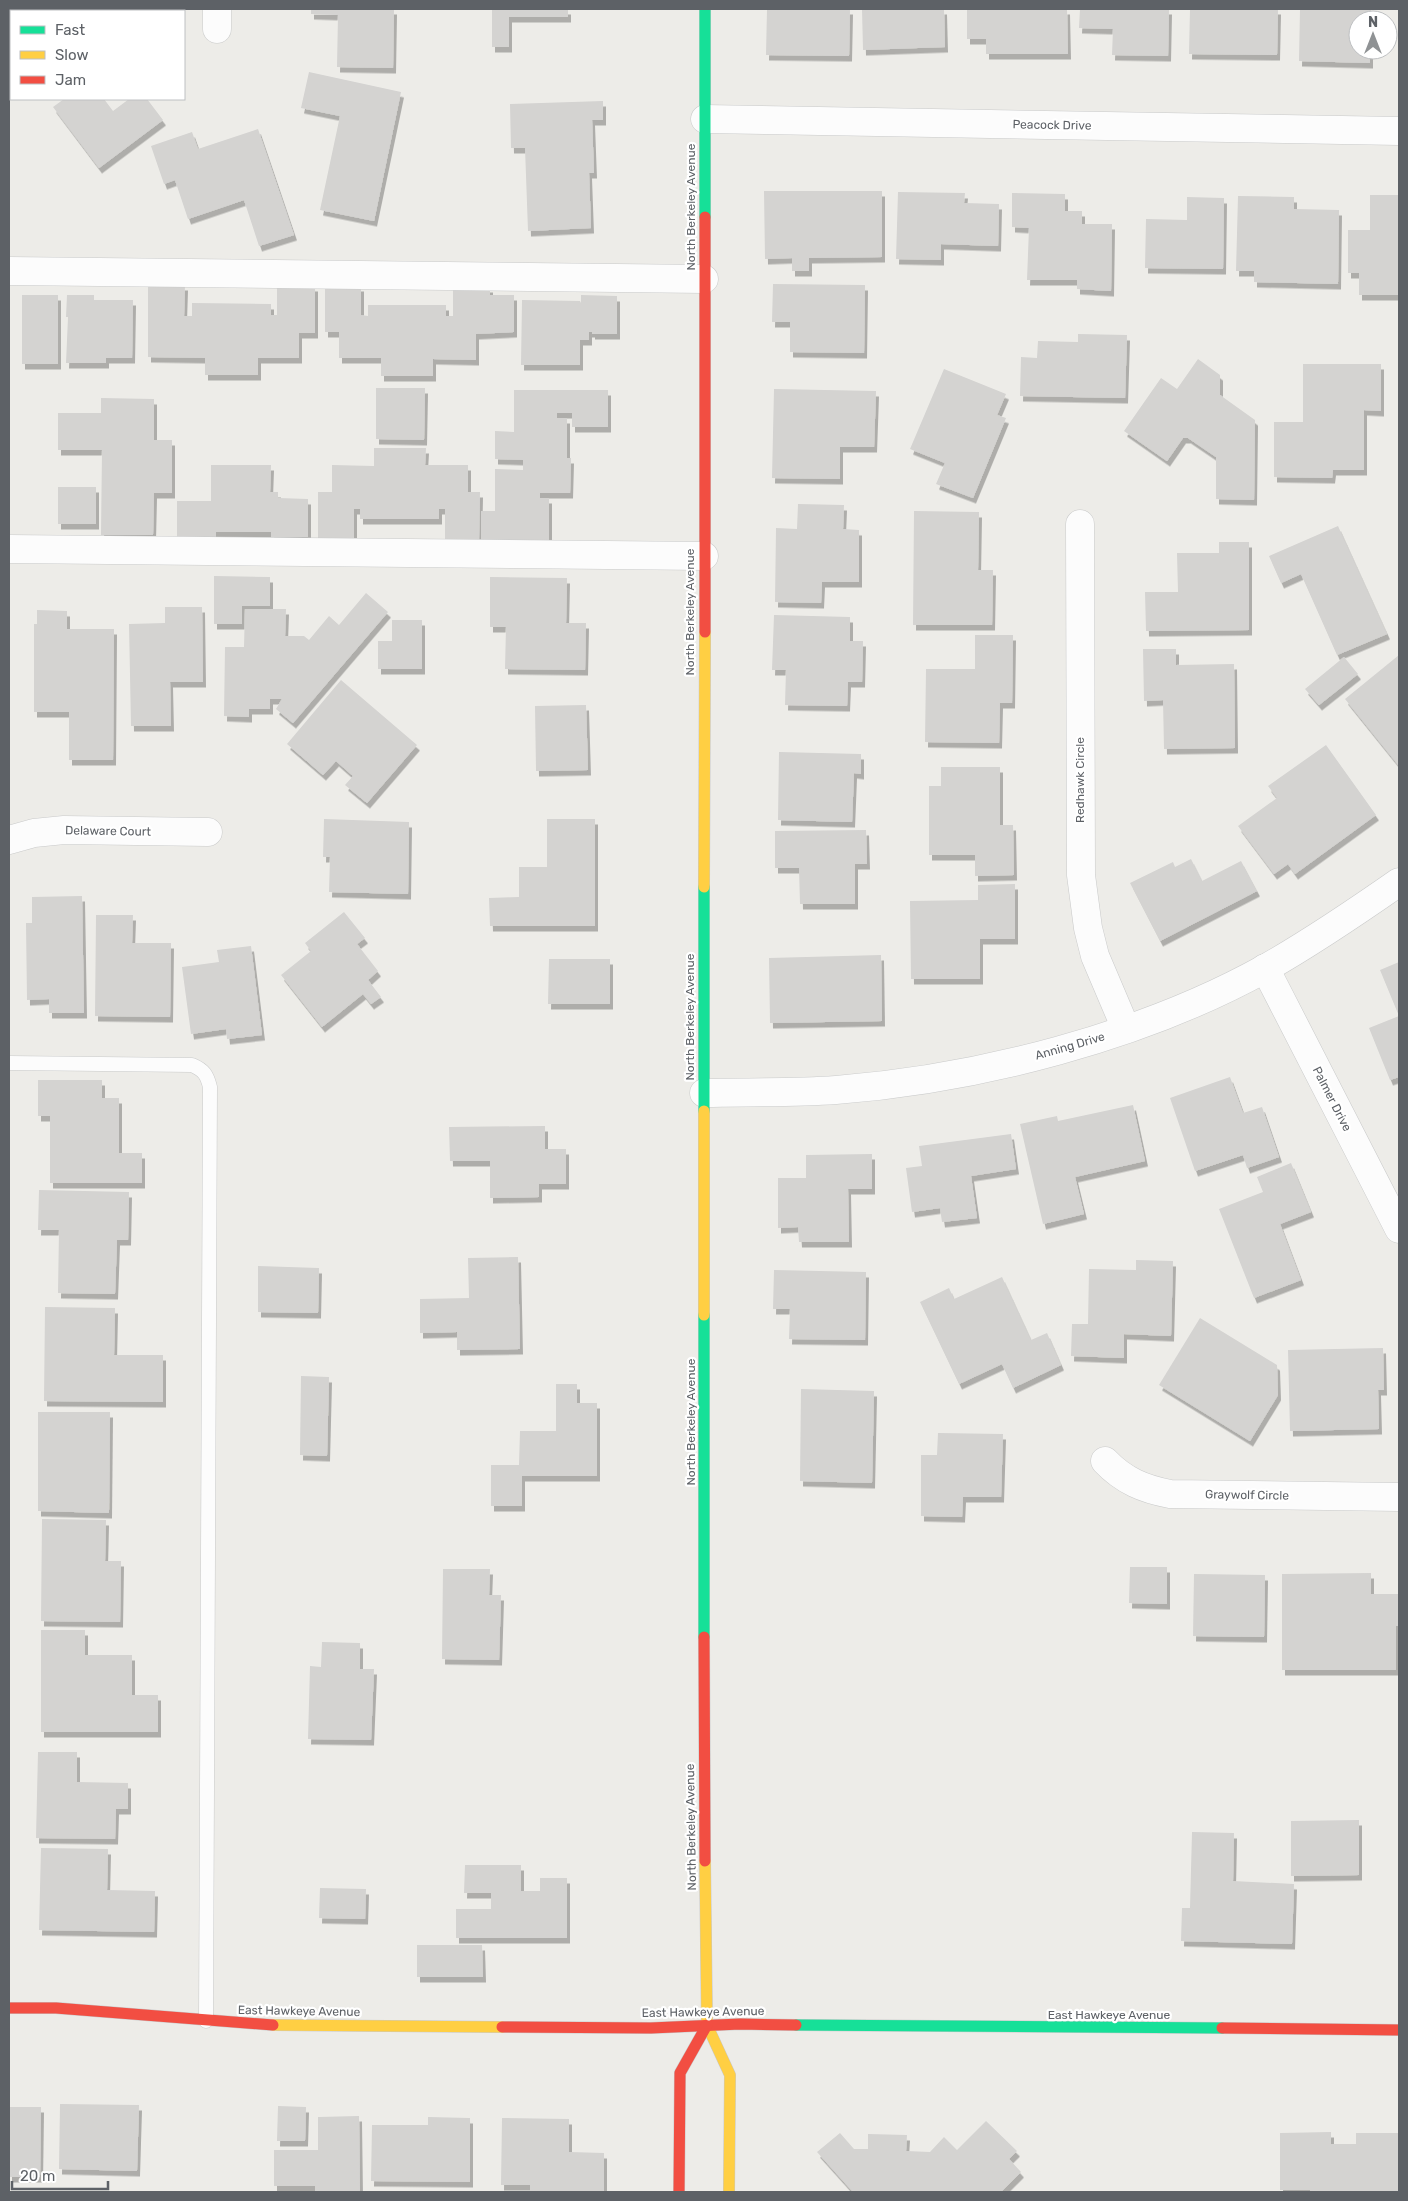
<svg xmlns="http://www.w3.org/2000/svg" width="1408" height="2201" font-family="Rubik,sans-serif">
	<defs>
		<filter id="shadow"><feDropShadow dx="3" dy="5.5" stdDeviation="0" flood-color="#0004"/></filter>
	</defs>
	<rect width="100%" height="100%" fill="#edece8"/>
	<g fill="#d4d3d1" filter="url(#shadow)">
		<rect x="62" y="9" width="46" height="2"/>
		<path d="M 311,9 L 394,9 L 393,68 L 337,67 L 338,15 L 311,14 Z"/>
		<path d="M 492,9 L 568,9 L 568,17 L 509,17 L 509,47 L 492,47 Z"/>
		<path d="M 767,9 L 850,9 L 849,56 L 766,55 Z"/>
		<path d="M 862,9 L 944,9 L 945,47 L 863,50 Z"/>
		<path d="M 967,9 L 1067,9 L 1068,54 L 986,54 L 986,39 L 967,39 Z"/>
		<path d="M 1080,9 L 1169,9 L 1168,56 L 1112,55 L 1113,29 L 1079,28 Z"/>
		<path d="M 1190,9 L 1278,9 L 1277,55 L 1189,54 Z"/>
		<path d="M 1300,9 L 1371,9 L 1371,20 L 1358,20 L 1358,50 L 1370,50 L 1370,63 L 1299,61 Z"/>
		<path d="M 309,72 L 401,92 L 374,221 L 320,210 L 340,116 L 301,108 Z"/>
		<path d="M 64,99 L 104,99 L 113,111 L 129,99 L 147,99 L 163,120 L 99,168 L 53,107 Z"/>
		<path d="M 603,101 L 603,120 L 592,120 L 594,173 L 589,173 L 591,228 L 528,231 L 525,148 L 511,148 L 510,104 Z"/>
		<path d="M 258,129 L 294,235 L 259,246 L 244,200 L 188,219 L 175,180 L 164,184 L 151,146 L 192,132 L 198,149 Z"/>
		<path d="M 764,191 L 882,191 L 882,257 L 809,258 L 809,271 L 792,271 L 792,258 L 765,259 Z"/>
		<path d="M 898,192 L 965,193 L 964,203 L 999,204 L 998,246 L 941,244 L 941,260 L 896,259 Z"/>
		<path d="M 1012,193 L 1065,194 L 1065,211 L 1082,211 L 1082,224 L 1112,224 L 1111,291 L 1077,289 L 1077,280 L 1027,280 L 1029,228 L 1012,227 Z"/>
		<path d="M 1370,195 L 1399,195 L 1399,295 L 1359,295 L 1359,273 L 1348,273 L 1348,230 L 1370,230 Z"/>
		<path d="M 1238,196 L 1294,197 L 1294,209 L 1339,210 L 1338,284 L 1254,282 L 1254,271 L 1236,271 Z"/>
		<path d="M 1187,197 L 1224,198 L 1223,269 L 1145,268 L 1146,219 L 1187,220 Z"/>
		<path d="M 773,284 L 865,285 L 864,353 L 790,352 L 790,322 L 772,322 Z"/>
		<path d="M 148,285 L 185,285 L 184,316 L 192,316 L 192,303 L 271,304 L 271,315 L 277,315 L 277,285 L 315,286 L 315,333 L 299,333 L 299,358 L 258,358 L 258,375 L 205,375 L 205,358 L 148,357 Z"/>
		<path d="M 325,286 L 361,286 L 361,315 L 368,316 L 368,305 L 446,305 L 446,316 L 453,316 L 453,287 L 490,287 L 490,295 L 514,295 L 514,332 L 476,334 L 476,360 L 433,359 L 433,376 L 381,376 L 381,358 L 339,358 L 339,332 L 325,332 Z"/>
		<rect x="22" y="295" width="36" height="69"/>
		<path d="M 67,295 L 94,295 L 94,300 L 133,300 L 132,358 L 106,358 L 106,363 L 66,363 L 68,317 L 66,317 Z"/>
		<path d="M 581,295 L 617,296 L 617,334 L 592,334 L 592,332 L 589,332 L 589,340 L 580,340 L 580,365 L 521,365 L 522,300 L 580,301 L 581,303 Z"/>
		<path d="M 1078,334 L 1127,335 L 1125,398 L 1020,396 L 1021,357 L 1037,358 L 1038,341 L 1078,342 Z"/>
		<path d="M 1198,359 L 1220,375 L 1220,395 L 1255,420 L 1254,500 L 1216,499 L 1216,457 L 1188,438 L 1183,438 L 1167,461 L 1124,431 L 1161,378 L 1177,389 Z"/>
		<path d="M 1303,364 L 1381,364 L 1381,411 L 1364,410 L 1364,470 L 1333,470 L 1332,478 L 1274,477 L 1274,422 L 1303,422 Z"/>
		<path d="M 944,369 L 1006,394 L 997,415 L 1006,418 L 973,498 L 936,484 L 945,463 L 910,449 Z"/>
		<path d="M 376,388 L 425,388 L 424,440 L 376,439 Z"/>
		<path d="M 774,389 L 876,391 L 874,447 L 840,447 L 840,479 L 772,478 Z"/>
		<path d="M 514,390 L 608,390 L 608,427 L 572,427 L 572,413 L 557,413 L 557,418 L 567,418 L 567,458 L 571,458 L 570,493 L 540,493 L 540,498 L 549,498 L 549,541 L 481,541 L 481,511 L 495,511 L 495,469 L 523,470 L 523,460 L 495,459 L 495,431 L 514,432 Z"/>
		<path d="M 101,398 L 154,399 L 154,440 L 172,440 L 172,493 L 154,493 L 153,535 L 101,535 L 102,450 L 58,450 L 58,413 L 101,413 Z"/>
		<path d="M 374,448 L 426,448 L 425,465 L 468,465 L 468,492 L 480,492 L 479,540 L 445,540 L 445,509 L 439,509 L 439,519 L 360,519 L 360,509 L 354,509 L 354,539 L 318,539 L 318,492 L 332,492 L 332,465 L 374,466 Z"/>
		<path d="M 211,465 L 271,465 L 270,492 L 278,492 L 278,498 L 308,499 L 308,537 L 271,537 L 271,532 L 216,532 L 216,537 L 177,537 L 177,501 L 211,501 Z"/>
		<rect x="58" y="487" width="38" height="37"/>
		<path d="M 798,504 L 844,505 L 843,529 L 859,530 L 859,582 L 822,582 L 821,603 L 775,602 L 776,528 L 797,529 Z"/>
		<path d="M 914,511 L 979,512 L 978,570 L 993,570 L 992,625 L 913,625 Z"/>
		<path d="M 1338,526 L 1387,634 L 1337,655 L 1301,574 L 1281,583 L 1269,556 Z"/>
		<path d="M 1219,542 L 1249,542 L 1249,630 L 1146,631 L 1145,592 L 1178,592 L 1177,553 L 1219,553 Z"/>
		<path d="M 214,576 L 270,577 L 270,606 L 242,606 L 242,624 L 214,624 Z"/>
		<path d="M 490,577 L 567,578 L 566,623 L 586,623 L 585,670 L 505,669 L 506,627 L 490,627 Z"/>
		<path d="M 366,593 L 388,612 L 293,723 L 276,709 L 282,699 L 270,699 L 270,709 L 249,709 L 249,717 L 224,716 L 225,647 L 244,647 L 245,609 L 286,609 L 285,636 L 304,636 L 309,640 L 329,616 L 339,625 Z"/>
		<path d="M 165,607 L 202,607 L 203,682 L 170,682 L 171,726 L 131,726 L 129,624 L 165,623 Z"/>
		<path d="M 37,610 L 67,611 L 67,629 L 114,629 L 113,760 L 69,760 L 69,712 L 34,712 L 34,624 L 37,624 Z"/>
		<path d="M 774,615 L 850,617 L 850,641 L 863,641 L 862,682 L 848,682 L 847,706 L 785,705 L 786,670 L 772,670 Z"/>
		<path d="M 392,620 L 422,620 L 422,669 L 378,669 L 378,641 L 392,641 Z"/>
		<path d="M 975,635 L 1013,635 L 1012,703 L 1000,703 L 999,743 L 925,742 L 926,669 L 975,669 Z"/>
		<path d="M 1143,649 L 1176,649 L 1176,665 L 1234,664 L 1235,748 L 1164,749 L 1163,700 L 1144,701 Z"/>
		<path d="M 1399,655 L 1399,766 L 1345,699 Z"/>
		<path d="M 1344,657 L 1358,674 L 1319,705 L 1305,689 Z"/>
		<path d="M 341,680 L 417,745 L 367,803 L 345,785 L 353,776 L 336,761 L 323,775 L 287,744 Z"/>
		<path d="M 586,705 L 588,770 L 536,771 L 535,706 Z"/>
		<path d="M 1326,745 L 1376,815 L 1295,874 L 1288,864 L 1274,874 L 1238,826 L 1277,798 L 1268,786 Z"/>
		<path d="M 779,752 L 861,754 L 861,774 L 854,773 L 852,822 L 778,820 Z"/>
		<path d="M 941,767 L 1000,767 L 1000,825 L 1013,825 L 1014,875 L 975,876 L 975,855 L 929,855 L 929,786 L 941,786 Z"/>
		<path d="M 324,819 L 409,822 L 408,894 L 329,892 L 330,857 L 323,857 Z"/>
		<path d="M 547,819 L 595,819 L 595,926 L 490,926 L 489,898 L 519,897 L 519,867 L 547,867 Z"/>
		<path d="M 866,830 L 867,864 L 855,864 L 855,904 L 800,904 L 799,868 L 775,868 L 775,831 Z"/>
		<path d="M 1191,859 L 1202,881 L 1241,861 L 1257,891 L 1160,941 L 1130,883 L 1173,862 L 1175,867 Z"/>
		<path d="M 1015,884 L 1015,939 L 980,939 L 980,979 L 911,979 L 910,901 L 978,900 L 978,885 Z"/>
		<path d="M 82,896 L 84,1013 L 49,1013 L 49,999 L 27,1000 L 26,923 L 32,923 L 32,897 Z"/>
		<path d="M 344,912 L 365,938 L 357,944 L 378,971 L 368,980 L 381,997 L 371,1004 L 363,994 L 322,1027 L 281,975 L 311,951 L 305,943 Z"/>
		<path d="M 96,915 L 133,915 L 132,943 L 171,943 L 170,1017 L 95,1016 Z"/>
		<path d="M 251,946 L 262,1035 L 227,1039 L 226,1029 L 191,1034 L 182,967 L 219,962 L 217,950 Z"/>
		<path d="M 881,955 L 882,1021 L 770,1023 L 769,958 Z"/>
		<path d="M 549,959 L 610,959 L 610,1004 L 548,1004 Z"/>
		<path d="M 1399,962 L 1399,1077 L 1390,1080 L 1369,1028 L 1399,1016 L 1380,970 Z"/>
		<path d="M 1230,1077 L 1243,1113 L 1262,1107 L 1279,1157 L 1247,1168 L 1243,1155 L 1195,1171 L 1170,1098 Z"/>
		<path d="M 38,1080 L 102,1080 L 102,1098 L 119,1098 L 119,1153 L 142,1153 L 142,1183 L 50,1183 L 50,1116 L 38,1116 Z"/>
		<path d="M 1133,1105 L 1145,1161 L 1075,1177 L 1084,1214 L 1043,1224 L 1020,1124 L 1057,1116 L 1058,1121 Z"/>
		<path d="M 545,1126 L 545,1149 L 566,1149 L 566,1184 L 539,1184 L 539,1197 L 490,1198 L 490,1161 L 450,1161 L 449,1127 Z"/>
		<path d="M 1011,1134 L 1016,1169 L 971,1176 L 977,1218 L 942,1222 L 940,1208 L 912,1212 L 906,1168 L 922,1166 L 919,1146 Z"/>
		<path d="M 872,1154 L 872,1189 L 848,1189 L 849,1242 L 799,1242 L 798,1227 L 778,1228 L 778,1178 L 806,1178 L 806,1155 Z"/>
		<path d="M 1291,1163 L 1311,1212 L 1280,1224 L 1301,1280 L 1254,1298 L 1219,1209 L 1263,1192 L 1257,1177 Z"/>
		<path d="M 39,1190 L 129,1192 L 128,1240 L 117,1240 L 115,1294 L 58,1293 L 59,1230 L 38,1230 Z"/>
		<path d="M 518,1257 L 520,1349 L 457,1350 L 457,1332 L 420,1333 L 420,1299 L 469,1298 L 468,1258 Z"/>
		<path d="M 1136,1260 L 1173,1261 L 1171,1336 L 1124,1334 L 1124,1358 L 1071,1356 L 1072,1324 L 1088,1324 L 1089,1269 L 1136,1270 Z"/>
		<path d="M 258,1266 L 319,1268 L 318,1313 L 258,1312 Z"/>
		<path d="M 774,1270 L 866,1272 L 865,1340 L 789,1339 L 790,1309 L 773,1309 Z"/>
		<path d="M 1002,1277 L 1031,1340 L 1047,1333 L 1061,1365 L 1013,1388 L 1002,1364 L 959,1384 L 920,1302 L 949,1288 L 954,1299 Z"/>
		<path d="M 45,1307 L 115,1308 L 114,1355 L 163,1355 L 163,1402 L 44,1401 Z"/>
		<path d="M 1200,1318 L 1277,1365 L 1278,1395 L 1250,1441 L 1159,1385 Z"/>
		<path d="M 1383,1348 L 1384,1390 L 1378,1390 L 1379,1429 L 1290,1431 L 1288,1350 Z"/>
		<path d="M 301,1376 L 329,1377 L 327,1456 L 300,1455 Z"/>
		<path d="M 556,1384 L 577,1384 L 577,1403 L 597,1403 L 597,1476 L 522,1476 L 522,1506 L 491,1506 L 491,1465 L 519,1465 L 520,1431 L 556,1431 Z"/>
		<path d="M 801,1389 L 874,1391 L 872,1483 L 800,1481 Z"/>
		<path d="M 38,1412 L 110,1412 L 109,1513 L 38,1511 Z"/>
		<path d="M 938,1433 L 1003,1434 L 1001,1497 L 963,1497 L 962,1517 L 921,1516 L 921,1455 L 937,1455 Z"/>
		<path d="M 42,1519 L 106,1520 L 105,1561 L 121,1561 L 120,1622 L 41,1621 Z"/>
		<path d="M 1130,1567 L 1167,1567 L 1167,1604 L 1129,1603 Z"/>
		<path d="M 443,1569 L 490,1569 L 489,1595 L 501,1595 L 499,1660 L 442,1659 Z"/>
		<path d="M 1371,1573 L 1371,1594 L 1399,1594 L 1399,1626 L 1396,1626 L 1396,1670 L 1282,1670 L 1282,1574 Z"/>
		<path d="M 1194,1574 L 1265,1575 L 1264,1637 L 1193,1636 Z"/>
		<path d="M 41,1630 L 85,1630 L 85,1655 L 132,1655 L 132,1695 L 158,1695 L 158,1732 L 41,1732 Z"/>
		<path d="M 322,1642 L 360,1643 L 360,1669 L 374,1669 L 371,1740 L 308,1739 L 310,1666 L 321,1667 Z"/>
		<path d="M 38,1752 L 77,1752 L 77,1782 L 128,1783 L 128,1809 L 116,1809 L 115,1839 L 36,1838 Z"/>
		<path d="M 1359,1820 L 1359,1875 L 1291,1876 L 1291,1821 Z"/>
		<path d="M 1192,1832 L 1234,1833 L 1233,1881 L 1294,1884 L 1292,1944 L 1181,1941 L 1182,1908 L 1190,1908 Z"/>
		<path d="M 41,1848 L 108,1849 L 107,1890 L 155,1891 L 154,1932 L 39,1930 Z"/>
		<path d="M 465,1865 L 521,1865 L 521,1891 L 540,1891 L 540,1878 L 567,1878 L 567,1938 L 456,1938 L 456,1909 L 491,1909 L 491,1893 L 464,1893 Z"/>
		<path d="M 320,1888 L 366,1889 L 365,1919 L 319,1918 Z"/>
		<path d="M 417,1945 L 482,1945 L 483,1977 L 417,1977 Z"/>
		<path d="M 60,2104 L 139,2105 L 137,2171 L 59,2169 Z"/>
		<path d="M 278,2106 L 306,2107 L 305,2141 L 277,2141 Z"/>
		<path d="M 9,2107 L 41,2107 L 40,2177 L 9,2177 Z"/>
		<path d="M 359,2116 L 360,2192 L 315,2192 L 315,2186 L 274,2186 L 274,2150 L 318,2150 L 318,2117 Z"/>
		<path d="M 428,2117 L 470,2118 L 470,2182 L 371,2181 L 372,2125 L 428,2125 Z"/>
		<path d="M 502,2118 L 569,2119 L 569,2152 L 604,2153 L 604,2192 L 530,2192 L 530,2185 L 501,2185 Z"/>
		<path d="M 986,2121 L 1017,2151 L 1009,2159 L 1021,2172 L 1001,2192 L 853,2192 L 817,2152 L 840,2133 L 854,2149 L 868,2149 L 868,2134 L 907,2135 L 906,2151 L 930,2152 L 944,2137 L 957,2150 Z"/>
		<path d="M 1331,2132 L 1331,2144 L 1356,2144 L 1356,2133 L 1399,2133 L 1399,2192 L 1310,2192 L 1310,2190 L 1280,2190 L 1280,2133 Z"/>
	</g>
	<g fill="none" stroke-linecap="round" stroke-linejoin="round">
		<g stroke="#c9caca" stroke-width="15">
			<path id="lane" d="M 9,1063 L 192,1065 C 204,1070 207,1075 210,1087 L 206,2021"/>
		</g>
		<g stroke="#c9caca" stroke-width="29">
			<g id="street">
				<path d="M 217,9 L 217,29"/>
				<path d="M 705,119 L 1399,131"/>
				<path d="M 9,271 L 704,279"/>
				<path d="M 1080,524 L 1081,875 L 1088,928 L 1095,956 L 1126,1029"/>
				<path d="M 9,549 L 704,556"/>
				<path d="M 9,840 L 34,833 L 64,830 L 208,832"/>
				<path d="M 1265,968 L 1399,1229"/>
				<path d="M 704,1093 C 748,1092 792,1093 836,1090 C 978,1079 1142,1037 1266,968 C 1312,942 1356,912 1399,882"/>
				<path d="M 1105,1461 C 1124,1481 1144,1489 1170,1494 L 1399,1497"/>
			</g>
		</g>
		<g stroke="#c8c8c9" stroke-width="12">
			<g id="fast">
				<path d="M 705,217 L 705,9"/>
				<path d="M 704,1111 L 704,887"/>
				<path d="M 704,1637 L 704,1315"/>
				<path d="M 796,2025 L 1222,2028"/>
			</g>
		</g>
		<g stroke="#c8c8c9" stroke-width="12">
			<g id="slow">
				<path d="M 704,887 L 705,632"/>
				<path d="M 704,1315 L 704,1111"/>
				<path d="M 705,1861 L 707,2025 L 730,2075 L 729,2192"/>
				<path d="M 273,2025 L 502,2027"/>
			</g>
		</g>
		<g stroke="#c8c8c9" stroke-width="12">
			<g id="jam">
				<path d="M 705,632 L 705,217"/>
				<path d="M 704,1637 L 705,1861"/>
				<path d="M 9,2008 L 56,2008 L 273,2025"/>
				<path d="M 502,2027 L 651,2028 L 740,2024 L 796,2025"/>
				<path d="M 1222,2028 L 1399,2030"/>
				<path d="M 679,2192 L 680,2073 L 707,2025"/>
			</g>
		</g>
		<use href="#lane" stroke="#fcfcfc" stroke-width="14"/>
		<use href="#street" stroke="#fcfcfc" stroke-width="28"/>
		<use href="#fast" stroke="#16e098" stroke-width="11"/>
		<use href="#slow" stroke="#ffcf43" stroke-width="11"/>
		<use href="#jam" stroke="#f24e42" stroke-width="11"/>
	</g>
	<g text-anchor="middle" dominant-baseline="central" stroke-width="4.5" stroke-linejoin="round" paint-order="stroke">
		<g font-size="12" fill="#5d6166" stroke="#fff">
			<text transform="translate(1052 125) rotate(1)">Peacock Drive</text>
			<text transform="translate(691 207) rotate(-90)">North Berkeley Avenue</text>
			<text transform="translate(690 612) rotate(-90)">North Berkeley Avenue</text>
			<text transform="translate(1080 780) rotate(-90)">Redhawk Circle</text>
			<text transform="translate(108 831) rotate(1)">Delaware Court</text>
			<text transform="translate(690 1017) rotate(-90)">North Berkeley Avenue</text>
			<text transform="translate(1070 1046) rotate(-16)">Anning Drive</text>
			<text transform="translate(1332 1099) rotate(63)">Palmer Drive</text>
			<text transform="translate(691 1422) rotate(-90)">North Berkeley Avenue</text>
			<text transform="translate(1247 1495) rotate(1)">Graywolf Circle</text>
			<text transform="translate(691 1827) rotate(-91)">North Berkeley Avenue</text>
			<text transform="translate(299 2011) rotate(1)">East Hawkeye Avenue</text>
			<text transform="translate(703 2012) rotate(-1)">East Hawkeye Avenue</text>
			<text x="1109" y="2015">East Hawkeye Avenue</text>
		</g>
	</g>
	<rect width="1408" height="2201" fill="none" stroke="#5d6166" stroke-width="20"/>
	<rect x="10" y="10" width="175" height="90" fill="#ffffff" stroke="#bec0c2"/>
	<rect x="20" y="26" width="25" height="8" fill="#16e098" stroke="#bec0c2"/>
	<text x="55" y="35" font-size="15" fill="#5d6166">Fast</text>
	<rect x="20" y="51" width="25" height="8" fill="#ffcf43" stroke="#bec0c2"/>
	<text x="55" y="60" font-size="15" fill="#5d6166">Slow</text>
	<rect x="20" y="76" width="25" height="8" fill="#f24e42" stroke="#bec0c2"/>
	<text x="55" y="85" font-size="15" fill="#5d6166">Jam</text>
	<g transform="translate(1373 35)"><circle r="24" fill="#ffffff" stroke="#bec0c2"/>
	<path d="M0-4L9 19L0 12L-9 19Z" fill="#8f9294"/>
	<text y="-8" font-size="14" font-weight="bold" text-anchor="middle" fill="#5d6166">N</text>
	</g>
	<path d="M12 2181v8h96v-8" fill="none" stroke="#5d6166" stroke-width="2.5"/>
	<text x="20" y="2181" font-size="15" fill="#5d6166" stroke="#ffffff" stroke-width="4" paint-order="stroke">20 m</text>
</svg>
